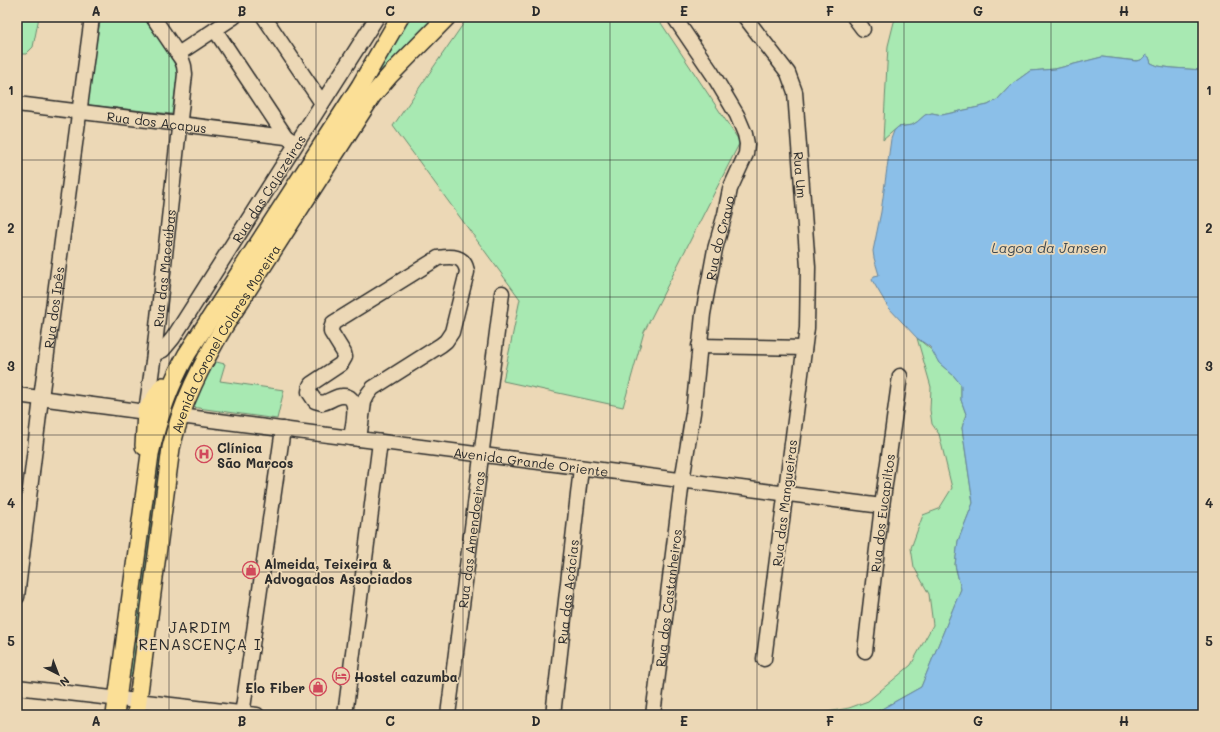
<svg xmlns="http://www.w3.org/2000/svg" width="1220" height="732" font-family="Mali,sans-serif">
	<rect width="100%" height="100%" fill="#ecd8b6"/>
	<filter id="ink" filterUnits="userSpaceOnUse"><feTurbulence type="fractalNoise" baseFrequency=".025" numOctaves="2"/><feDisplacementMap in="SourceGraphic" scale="8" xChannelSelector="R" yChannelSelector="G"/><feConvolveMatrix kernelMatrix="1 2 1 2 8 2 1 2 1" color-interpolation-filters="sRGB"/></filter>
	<g filter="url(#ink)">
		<g fill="#a8e9b2" stroke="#6a8a6e">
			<path d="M 17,17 L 39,17 L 33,47 L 26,54 L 17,54 Z"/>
			<path d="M 101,17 L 143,17 L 171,57 L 178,71 L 172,114 L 88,105 L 92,64 Z"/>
			<path d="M 407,17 L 439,17 L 219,324 L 159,478 L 132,677 L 122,676 L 158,444 L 187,366 Z"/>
			<path d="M 468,17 L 657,17 L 740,142 L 644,332 L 623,407 L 503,381 L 520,299 L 393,126 Z"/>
			<path d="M 897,17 L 1203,17 L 1203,70 L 1172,68 L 1158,66 L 1151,63 L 1149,57 L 1138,61 L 1102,57 L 1055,69 L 1030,71 L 1012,84 L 997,100 L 988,105 L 942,115 L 932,113 L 925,115 L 917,122 L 912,125 L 898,127 L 883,140 L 888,46 L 894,22 Z"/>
			<path d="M 917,338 L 934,352 L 939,363 L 954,376 L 961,385 L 961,400 L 966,414 L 962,428 L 973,503 L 958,541 L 955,565 L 961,589 L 921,687 L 871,715 L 811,715 L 849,708 L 868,701 L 911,665 L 933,625 L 929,594 L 914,567 L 911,548 L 923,515 L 939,509 L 952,488 L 939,434 L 932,424 L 930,410 L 931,387 Z"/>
			<path d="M 212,361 L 225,364 L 220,381 L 284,390 L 277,419 L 191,407 Z"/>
		</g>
		<path fill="#8bbfe8" stroke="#65849c" d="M 1146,55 L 1149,57 L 1151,63 L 1158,66 L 1172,68 L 1203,70 L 1203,715 L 871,715 L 921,687 L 961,589 L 955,565 L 958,541 L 973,503 L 962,428 L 966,414 L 961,400 L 961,385 L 954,376 L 939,363 L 930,347 L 917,338 L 888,307 L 872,280 L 874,276 L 879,275 L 874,258 L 873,251 L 881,212 L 891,139 L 894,131 L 898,127 L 912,125 L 917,122 L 925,115 L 932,113 L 942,115 L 988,105 L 997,100 L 1012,84 L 1030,71 L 1055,69 L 1102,57 L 1136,61 L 1141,60 Z"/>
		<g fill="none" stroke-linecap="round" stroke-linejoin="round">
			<g stroke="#2b2b2b" stroke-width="17">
				<g id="minor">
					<path d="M 264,17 L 322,103"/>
					<path id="s1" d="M 745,17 L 788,73 L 795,92 L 808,267 L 807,328 L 764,659"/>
					<path d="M 854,17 L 863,29"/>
					<path d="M 215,30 L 286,137"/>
					<path d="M 178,54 L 234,17"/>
					<path id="s2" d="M 17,104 L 286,137 L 296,143"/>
					<path d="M 699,346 L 804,348"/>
					<path id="s3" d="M 154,354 L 163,350 L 173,338 L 377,17"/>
					<path id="s4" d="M 17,395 L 146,412 L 154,354 L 185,74 L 184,66 L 182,60 L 153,17"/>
					<path id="s5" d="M 180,416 L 882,506"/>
					<path d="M 351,438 C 352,427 362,394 342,396 C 335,396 329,402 322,403 L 315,401 L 309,392 L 310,386 L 311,384 L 341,364 L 345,357 L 344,353 L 331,332 L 331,329 L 333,323 L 438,258 C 451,256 465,255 467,272 L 452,332 L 446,341 L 441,345 L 373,388 C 369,392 366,396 364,402 L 359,439"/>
					<path id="s6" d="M 17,597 L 41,398 L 92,17"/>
					<path id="s7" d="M 865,651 L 882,506 L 900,376"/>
					<path d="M 17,687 L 257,715"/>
					<path d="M 242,715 L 283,429"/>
					<path d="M 345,715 L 380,442"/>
					<path id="s8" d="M 448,715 L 502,293"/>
					<path id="s9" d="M 553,715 L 581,468"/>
					<path id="s10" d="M 653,715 L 682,481 L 693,413 L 703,314 L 715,249 L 725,214 L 730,189 L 746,154 L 747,144 L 745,134 L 737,115 L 712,73 L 674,17"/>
				</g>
			</g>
			<g stroke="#2b2b2b" stroke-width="20">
				<g id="major">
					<path d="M 144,446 L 146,412 L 163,386"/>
					<path d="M 115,715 L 150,454 C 158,418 169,386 187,354 L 360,86 L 400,17"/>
					<path id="s11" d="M 136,715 L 171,448 C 181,404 202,364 225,325 L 372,96 L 390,75 L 447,17"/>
				</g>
			</g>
			<use href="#minor" stroke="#ecd8b6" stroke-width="14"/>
			<use href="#major" stroke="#fbdf96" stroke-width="17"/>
		</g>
	</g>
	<path fill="none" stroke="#2b2b2b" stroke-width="1" stroke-opacity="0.55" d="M 169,17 L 169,715M 316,17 L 316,715M 463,17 L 463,715M 610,17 L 610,715M 757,17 L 757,715M 904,17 L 904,715M 1051,17 L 1051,715M 17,160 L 1203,160M 17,297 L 1203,297M 17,435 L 1203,435M 17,572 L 1203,572"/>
	<defs>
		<g id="hospital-ring" transform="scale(0.9)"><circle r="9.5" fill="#ecd8b6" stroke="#d1495b" stroke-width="1.5"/><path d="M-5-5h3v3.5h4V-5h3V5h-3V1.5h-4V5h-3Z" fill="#d1495b"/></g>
		<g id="shop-ring" transform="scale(0.9)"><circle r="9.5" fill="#ecd8b6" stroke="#d1495b" stroke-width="1.5"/><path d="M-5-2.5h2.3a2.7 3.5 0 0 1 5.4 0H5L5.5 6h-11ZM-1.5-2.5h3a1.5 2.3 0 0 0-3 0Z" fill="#d1495b"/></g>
		<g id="hotel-ring" transform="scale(0.9)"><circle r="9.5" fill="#ecd8b6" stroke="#d1495b" stroke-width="1.5"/><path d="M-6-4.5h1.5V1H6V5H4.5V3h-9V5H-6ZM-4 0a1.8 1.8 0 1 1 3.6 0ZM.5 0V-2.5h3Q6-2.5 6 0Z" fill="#d1495b"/></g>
	</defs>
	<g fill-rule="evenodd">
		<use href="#hospital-ring" x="204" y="454"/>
		<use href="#shop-ring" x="251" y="570"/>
		<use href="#hotel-ring" x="341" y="676"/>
		<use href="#shop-ring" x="318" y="687"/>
	</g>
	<g text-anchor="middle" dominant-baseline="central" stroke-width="3.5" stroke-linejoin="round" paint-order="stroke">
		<g font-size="13" fill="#2b2b2b" stroke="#ecd8b6">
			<text stroke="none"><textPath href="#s2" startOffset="141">Rua dos Acapus</textPath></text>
			<text stroke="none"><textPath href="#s1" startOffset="174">Rua Um</textPath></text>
			<text stroke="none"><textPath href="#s3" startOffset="203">Rua das Cajazeiras</textPath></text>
			<text stroke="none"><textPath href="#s10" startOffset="482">Rua do Cravo</textPath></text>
			<text stroke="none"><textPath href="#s4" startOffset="275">Rua das Macaúbas</textPath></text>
			<text stroke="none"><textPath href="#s6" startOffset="292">Rua dos Ipês</textPath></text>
			<text stroke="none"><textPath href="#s11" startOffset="392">Avenida Coronel Colares Moreira</textPath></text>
			<text stroke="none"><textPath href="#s5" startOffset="354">Avenida Grande Oriente</textPath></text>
			<text transform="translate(784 503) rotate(-83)">Rua das Mangueiras</text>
			<text stroke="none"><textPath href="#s7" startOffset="139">Rua dos Eucapiltos</textPath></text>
			<text stroke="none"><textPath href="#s8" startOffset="177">Rua das Amendoeiras</textPath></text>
			<text stroke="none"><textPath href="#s9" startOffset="124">Rua das Acácias</textPath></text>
			<text stroke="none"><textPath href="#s10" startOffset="118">Rua dos Castanheiros</textPath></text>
		</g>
		<g font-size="13" font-weight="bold" fill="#2b2b2b" stroke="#ecd8b6" text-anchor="start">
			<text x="217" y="447">Clínica<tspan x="217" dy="15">São Marcos</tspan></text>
			<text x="264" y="563">Almeida, Teixeira &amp;<tspan x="264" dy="15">Advogados Associados</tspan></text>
			<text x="354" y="676">Hostel cazumba</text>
			<text x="305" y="687" text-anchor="end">Elo Fiber</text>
		</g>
		<g font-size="14" font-style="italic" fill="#3e4951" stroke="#ecd8b6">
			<text x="1049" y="247">Lagoa da Jansen</text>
		</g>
		<g font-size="15" letter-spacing="1" fill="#2b2b2b" stroke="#ecd8b6">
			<text x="200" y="627">JARDIM<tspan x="200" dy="17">RENASCENÇA I</tspan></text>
		</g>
	</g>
	<rect width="1220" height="732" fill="none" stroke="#ecd8b6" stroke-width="44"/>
	<g transform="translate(58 674) rotate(138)" stroke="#ecd8b6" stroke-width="3" paint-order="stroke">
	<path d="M0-3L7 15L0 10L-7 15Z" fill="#2b2b2b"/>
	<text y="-6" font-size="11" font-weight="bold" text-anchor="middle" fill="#2b2b2b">N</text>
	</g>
	<rect x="22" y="22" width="1176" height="688" fill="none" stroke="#2b2b2b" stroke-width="1.5"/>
	<g font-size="13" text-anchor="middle" font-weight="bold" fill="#2b2b2b">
		<text x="96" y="16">A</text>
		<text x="242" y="16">B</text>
		<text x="390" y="16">C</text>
		<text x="536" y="16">D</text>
		<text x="684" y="16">E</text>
		<text x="830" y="16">F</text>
		<text x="978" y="16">G</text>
		<text x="1124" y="16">H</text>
		<text x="11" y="95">1</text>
		<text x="1209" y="95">1</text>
		<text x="11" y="233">2</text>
		<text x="1209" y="233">2</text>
		<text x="11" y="371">3</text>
		<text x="1209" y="371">3</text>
		<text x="11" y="508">4</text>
		<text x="1209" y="508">4</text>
		<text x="11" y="646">5</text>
		<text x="1209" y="646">5</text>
		<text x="96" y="726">A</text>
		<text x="242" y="726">B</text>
		<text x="390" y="726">C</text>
		<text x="536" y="726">D</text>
		<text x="684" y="726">E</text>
		<text x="830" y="726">F</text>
		<text x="978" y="726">G</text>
		<text x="1124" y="726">H</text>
	</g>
</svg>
